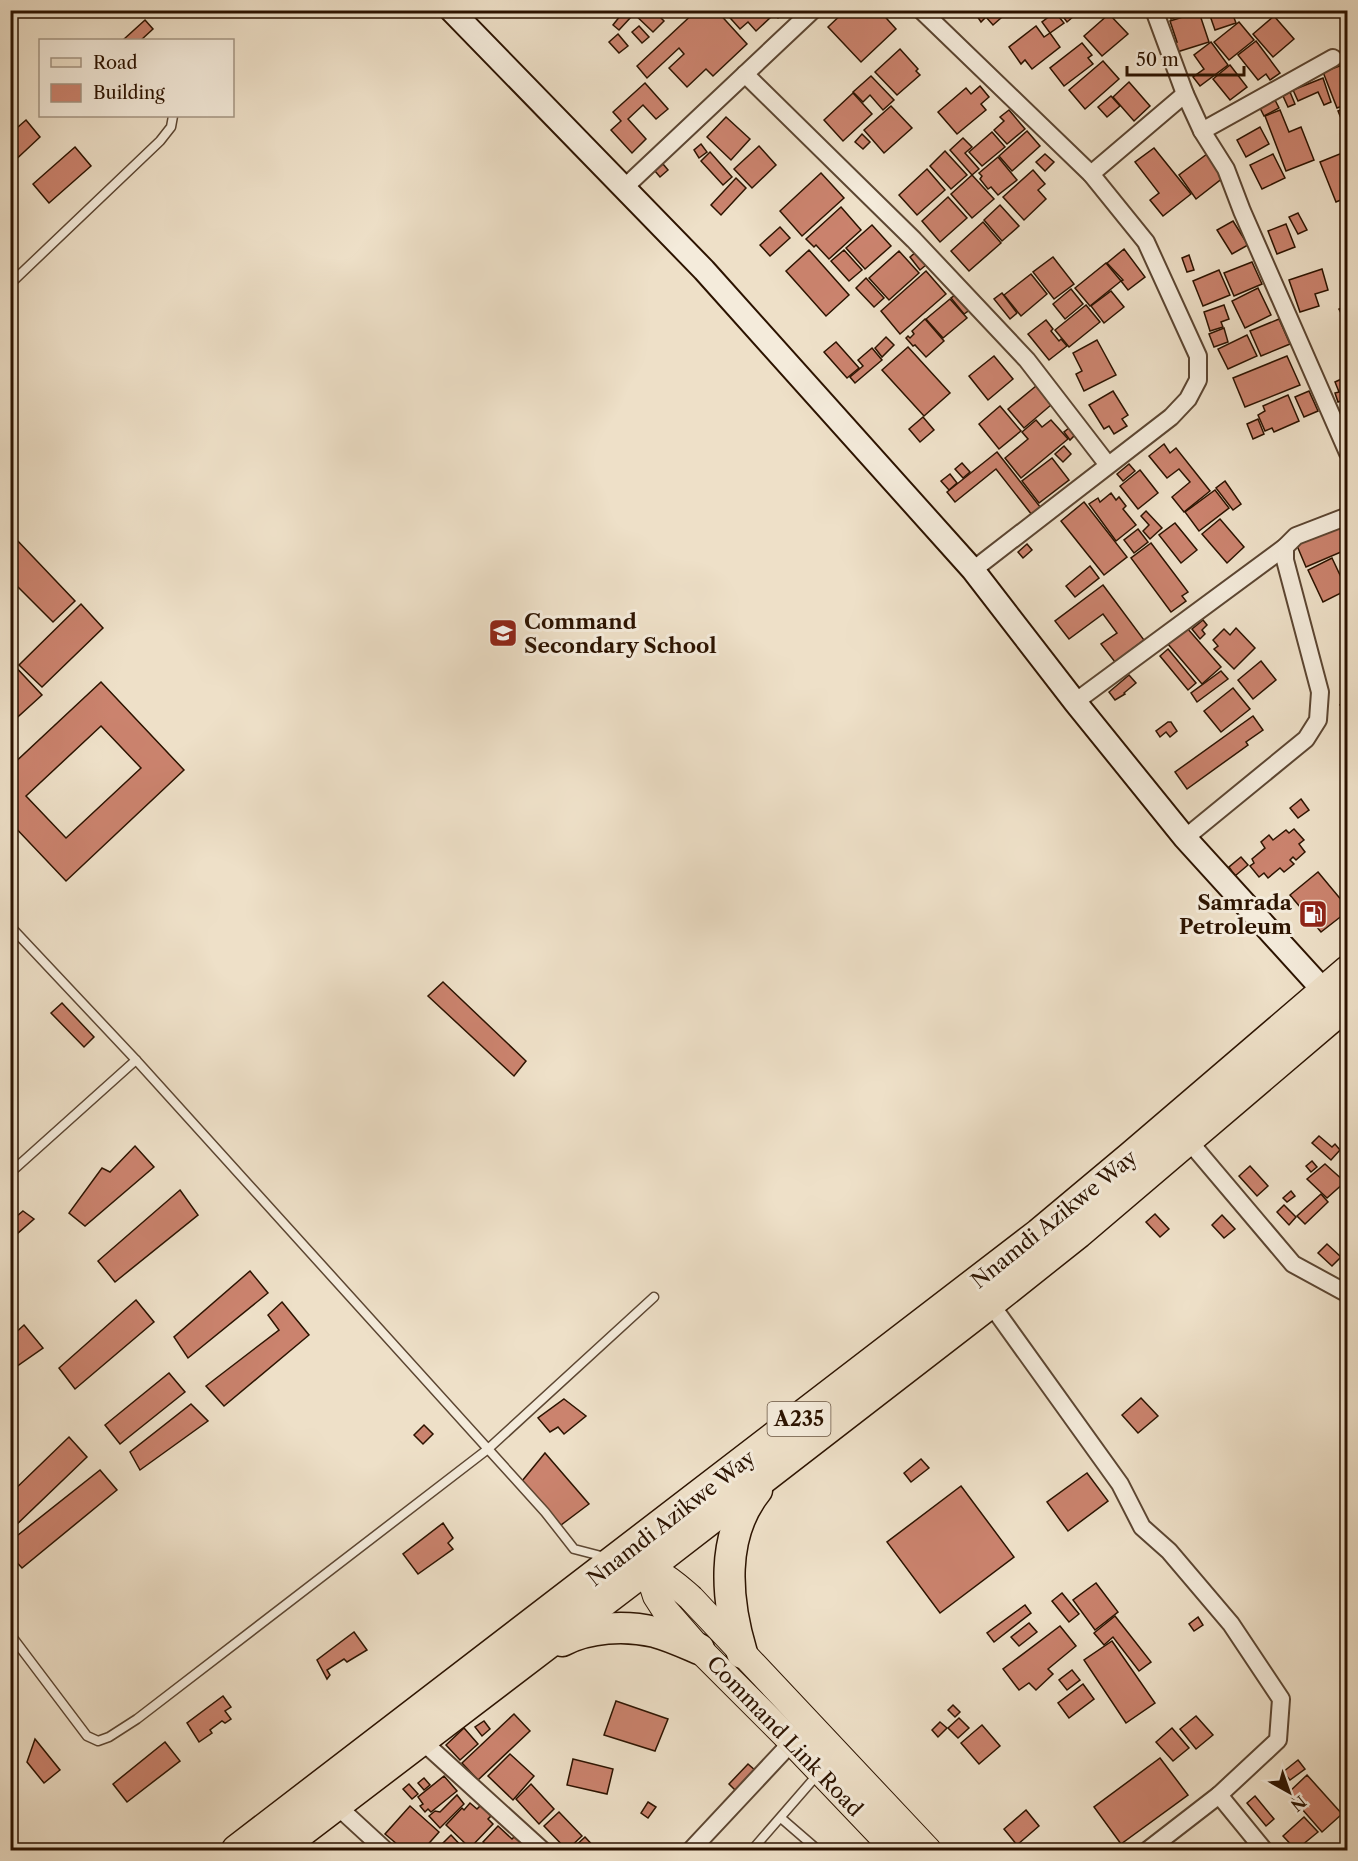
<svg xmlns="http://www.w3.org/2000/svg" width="1358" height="1861" font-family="'Libre Caslon Text',serif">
	<rect width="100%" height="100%" fill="#eee0c8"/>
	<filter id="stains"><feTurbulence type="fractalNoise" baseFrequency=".00333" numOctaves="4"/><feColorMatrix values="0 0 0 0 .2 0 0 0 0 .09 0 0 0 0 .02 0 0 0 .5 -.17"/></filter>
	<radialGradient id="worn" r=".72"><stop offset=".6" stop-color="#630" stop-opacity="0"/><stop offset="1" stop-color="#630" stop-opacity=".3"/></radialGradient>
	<g fill="#cb836e" stroke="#2c1300" stroke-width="1.5" fill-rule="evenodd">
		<path d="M 630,10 L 653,10 L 664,21 L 653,32 Z"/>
		<path d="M 697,10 L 716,10 L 747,44 L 713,76 L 706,69 L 687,87 L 669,68 L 684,54 L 679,48 L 647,78 L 637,66 Z"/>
		<path d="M 723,10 L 765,10 L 771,17 L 756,31 L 748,22 L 740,29 Z"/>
		<path d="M 771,10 L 786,10 L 778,18 Z"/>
		<path d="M 846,10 L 879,10 L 896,29 L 861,62 L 828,27 Z"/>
		<path d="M 973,10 L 1010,10 L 993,25 L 986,17 L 981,22 Z"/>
		<path d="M 1058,10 L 1081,10 L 1067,22 Z"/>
		<path d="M 1168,10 L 1196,10 L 1171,19 Z"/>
		<path d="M 1208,10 L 1231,10 L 1236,23 L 1215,30 Z"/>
		<path d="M 624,11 L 631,17 L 619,30 L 613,25 Z"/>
		<path d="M 1055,12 L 1064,23 L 1050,33 L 1042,22 Z"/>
		<path d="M 1199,12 L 1209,42 L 1177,52 L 1174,42 L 1177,42 L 1170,21 Z"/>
		<path d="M 1109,14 L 1128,34 L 1102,56 L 1084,36 Z"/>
		<path d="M 1274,16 L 1294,39 L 1273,57 L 1253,34 Z"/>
		<path d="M 145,20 L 153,29 L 141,40 L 123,40 Z"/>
		<path d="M 1239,22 L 1254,40 L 1229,60 L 1214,42 Z"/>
		<path d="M 639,26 L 649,37 L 642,43 L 632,32 Z"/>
		<path d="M 1036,26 L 1044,37 L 1050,33 L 1060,47 L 1032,69 L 1025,60 L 1021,64 L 1009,47 Z"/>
		<path d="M 618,34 L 628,46 L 619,53 L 609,42 Z"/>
		<path d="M 1256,41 L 1280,73 L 1270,80 L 1266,74 L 1258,80 L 1238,55 Z"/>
		<path d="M 1211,42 L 1228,65 L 1200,86 L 1193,77 L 1204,69 L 1194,55 Z"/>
		<path d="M 1082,43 L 1092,55 L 1088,58 L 1093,64 L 1064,86 L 1050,68 Z"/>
		<path d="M 900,49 L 918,69 L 916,71 L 920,75 L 897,95 L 875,72 Z"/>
		<path d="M 1103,61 L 1119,79 L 1085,109 L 1069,90 Z"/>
		<path d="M 1345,64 L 1348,71 L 1348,104 L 1337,108 L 1323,72 Z"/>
		<path d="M 1230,65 L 1247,87 L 1230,100 L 1213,79 Z"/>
		<path d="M 871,76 L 894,100 L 883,110 L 870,95 L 863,102 L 853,92 Z"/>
		<path d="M 1323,78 L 1331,102 L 1324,105 L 1318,92 L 1298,101 L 1293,90 Z"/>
		<path d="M 1129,82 L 1150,106 L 1134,121 L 1113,97 Z"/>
		<path d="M 645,83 L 668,109 L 656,119 L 643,105 L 628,119 L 646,139 L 632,153 L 611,130 L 621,121 L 613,112 Z"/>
		<path d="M 980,86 L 989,97 L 981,104 L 986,110 L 957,134 L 938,112 L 966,88 L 971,94 Z"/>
		<path d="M 1290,92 L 1295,104 L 1288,107 L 1283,96 Z"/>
		<path d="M 853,93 L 872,114 L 843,141 L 824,120 Z"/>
		<path d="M 1111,96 L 1120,106 L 1107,117 L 1098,107 Z"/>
		<path d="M 1274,98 L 1279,108 L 1264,116 L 1259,106 Z"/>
		<path d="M 891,106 L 912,128 L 884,153 L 864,130 Z"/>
		<path d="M 1348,107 L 1348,132 L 1347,133 L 1338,111 Z"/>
		<path d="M 1009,110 L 1025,129 L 1007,144 L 994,130 L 1004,121 L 1000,117 Z"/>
		<path d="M 1280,110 L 1289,132 L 1301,127 L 1314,160 L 1286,171 L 1265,116 Z"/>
		<path d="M 726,117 L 750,139 L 731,160 L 707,137 Z"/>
		<path d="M 26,120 L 40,137 L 10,165 L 10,149 L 14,146 L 10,134 Z"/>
		<path d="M 1260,127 L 1269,144 L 1246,157 L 1237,140 Z"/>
		<path d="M 1027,131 L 1040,146 L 1012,171 L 999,156 Z"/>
		<path d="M 992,132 L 1005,147 L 982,166 L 969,152 Z"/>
		<path d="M 862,134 L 870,142 L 863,149 L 855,142 Z"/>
		<path d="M 963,138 L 972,147 L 965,153 L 979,169 L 972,175 L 950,150 Z"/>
		<path d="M 701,144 L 707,152 L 699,158 L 694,150 Z"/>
		<path d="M 759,146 L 776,165 L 752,188 L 734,169 Z"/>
		<path d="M 75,147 L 91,166 L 49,203 L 33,184 Z"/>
		<path d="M 1154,148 L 1191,194 L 1163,216 L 1150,200 L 1159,193 L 1135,162 Z"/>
		<path d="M 945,151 L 967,175 L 951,189 L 930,166 Z"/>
		<path d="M 1347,151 L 1348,197 L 1336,202 L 1320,162 Z"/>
		<path d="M 710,152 L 732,177 L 723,185 L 701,161 Z"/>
		<path d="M 1045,154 L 1054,162 L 1045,171 L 1036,162 Z"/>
		<path d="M 1207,154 L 1224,177 L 1196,199 L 1179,175 Z"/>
		<path d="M 1273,154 L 1285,178 L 1262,189 L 1250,165 Z"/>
		<path d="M 998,157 L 1017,180 L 998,195 L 991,187 L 988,189 L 980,179 L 982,176 L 979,173 Z"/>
		<path d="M 663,164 L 668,170 L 660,177 L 655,171 Z"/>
		<path d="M 927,169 L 945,190 L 917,215 L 899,195 Z"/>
		<path d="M 1033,170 L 1045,184 L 1038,190 L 1046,199 L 1024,220 L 1003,197 Z"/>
		<path d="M 821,173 L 844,198 L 802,236 L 780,211 Z"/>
		<path d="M 972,175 L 994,199 L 972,218 L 951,194 Z"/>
		<path d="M 736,178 L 746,188 L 721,215 L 711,205 Z"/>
		<path d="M 948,197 L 967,218 L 940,242 L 922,221 Z"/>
		<path d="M 1000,205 L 1019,226 L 1002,241 L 984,220 Z"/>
		<path d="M 841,207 L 861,230 L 829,259 L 816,245 L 814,247 L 806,239 Z"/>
		<path d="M 1298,213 L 1307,230 L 1298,234 L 1289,217 Z"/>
		<path d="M 1233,221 L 1248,245 L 1232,254 L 1217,230 Z"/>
		<path d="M 983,222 L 1001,243 L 969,271 L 951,251 Z"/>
		<path d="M 1286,224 L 1295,247 L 1277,254 L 1268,231 Z"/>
		<path d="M 872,225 L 891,246 L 865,269 L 846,248 Z"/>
		<path d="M 780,227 L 790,238 L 770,256 L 760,245 Z"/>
		<path d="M 1124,249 L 1145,277 L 1128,290 L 1121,281 L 1123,280 L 1107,263 Z"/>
		<path d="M 809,250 L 849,295 L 826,316 L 786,271 Z"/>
		<path d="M 844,250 L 862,270 L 849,281 L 831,261 Z"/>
		<path d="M 899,251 L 919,273 L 889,300 L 869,278 Z"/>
		<path d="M 916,252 L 926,265 L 920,270 L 910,257 Z"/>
		<path d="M 1189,255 L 1194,270 L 1187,272 L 1182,258 Z"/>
		<path d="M 1053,257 L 1074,284 L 1054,299 L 1033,272 Z"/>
		<path d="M 1252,262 L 1262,284 L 1234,296 L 1224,273 Z"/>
		<path d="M 1106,263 L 1121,281 L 1090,306 L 1075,288 Z"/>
		<path d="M 1322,269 L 1328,290 L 1315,294 L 1319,306 L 1300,312 L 1289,280 Z"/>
		<path d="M 1219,270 L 1230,295 L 1203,306 L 1193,281 Z"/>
		<path d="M 926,271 L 946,294 L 900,334 L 881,311 Z"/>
		<path d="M 1031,274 L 1047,294 L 1021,316 L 1004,295 Z"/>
		<path d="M 866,278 L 884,298 L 874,307 L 856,288 Z"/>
		<path d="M 1258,288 L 1271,315 L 1245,328 L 1232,301 Z"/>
		<path d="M 1071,289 L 1083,304 L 1065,319 L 1053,304 Z"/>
		<path d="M 1111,291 L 1124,307 L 1104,323 L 1091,306 Z"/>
		<path d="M 958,293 L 971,309 L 964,314 L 951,298 Z"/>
		<path d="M 1002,293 L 1017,313 L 1010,319 L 994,299 Z"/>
		<path d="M 950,299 L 967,318 L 943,338 L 926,319 Z"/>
		<path d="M 1086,305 L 1100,322 L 1069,347 L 1055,330 Z"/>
		<path d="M 1224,305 L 1229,319 L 1221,322 L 1223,327 L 1210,331 L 1204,312 Z"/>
		<path d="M 1348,305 L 1348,327 L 1339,309 Z"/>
		<path d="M 925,319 L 944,341 L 926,357 L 915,345 L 913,346 L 906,338 L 908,336 L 910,338 L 914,334 L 912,331 Z"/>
		<path d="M 1279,319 L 1290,344 L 1261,356 L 1250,331 Z"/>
		<path d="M 1046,320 L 1053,329 L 1051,331 L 1059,341 L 1061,339 L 1067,346 L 1049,360 L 1028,334 Z"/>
		<path d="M 1224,328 L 1228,342 L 1214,347 L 1209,334 Z"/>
		<path d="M 1247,335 L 1257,356 L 1228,369 L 1218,349 Z"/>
		<path d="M 886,337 L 894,345 L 882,357 L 875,348 Z"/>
		<path d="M 1097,340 L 1116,375 L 1084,391 L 1076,374 L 1082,371 L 1073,353 Z"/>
		<path d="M 836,342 L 859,368 L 847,378 L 824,352 Z"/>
		<path d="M 908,347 L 950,393 L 924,416 L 882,370 Z"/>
		<path d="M 872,348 L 882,360 L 855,383 L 850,377 L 863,366 L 858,360 Z"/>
		<path d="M 994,356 L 1013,379 L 988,400 L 969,376 Z"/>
		<path d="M 1287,356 L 1300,385 L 1245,407 L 1233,378 Z"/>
		<path d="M 1348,376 L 1348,403 L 1343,405 L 1341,401 L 1338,402 L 1335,393 L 1339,392 L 1335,382 Z"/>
		<path d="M 1036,386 L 1051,405 L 1024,428 L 1008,409 Z"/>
		<path d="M 1113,391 L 1128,415 L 1122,419 L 1127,426 L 1114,434 L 1109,426 L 1104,429 L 1089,405 Z"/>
		<path d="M 1309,391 L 1318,411 L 1304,417 L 1295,397 Z"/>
		<path d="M 1288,395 L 1299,421 L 1274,432 L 1272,428 L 1265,431 L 1258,415 L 1265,411 L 1263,406 Z"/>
		<path d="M 1000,406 L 1021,431 L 999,449 L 979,424 Z"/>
		<path d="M 923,417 L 934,430 L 920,442 L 909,429 Z"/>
		<path d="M 1258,419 L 1264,434 L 1253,439 L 1247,424 Z"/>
		<path d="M 1036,420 L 1042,427 L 1051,420 L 1068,439 L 1021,478 L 1005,458 L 1028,439 L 1022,432 Z"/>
		<path d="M 1069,428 L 1075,435 L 1070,440 L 1064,432 Z"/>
		<path d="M 1164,444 L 1170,453 L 1176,448 L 1210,491 L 1184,512 L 1172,497 L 1190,482 L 1179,469 L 1167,478 L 1149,456 Z"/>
		<path d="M 1064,446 L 1071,454 L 1063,462 L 1055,454 Z"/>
		<path d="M 997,452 L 1041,508 L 1032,515 L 996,469 L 955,502 L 947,492 Z"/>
		<path d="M 1052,458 L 1069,480 L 1039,503 L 1022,481 Z"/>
		<path d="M 962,463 L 970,472 L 963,478 L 955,469 Z"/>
		<path d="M 1129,464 L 1135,471 L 1123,481 L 1117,474 Z"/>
		<path d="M 1140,470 L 1158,493 L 1138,509 L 1120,486 Z"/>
		<path d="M 950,474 L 957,483 L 949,490 L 941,481 Z"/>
		<path d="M 1225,481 L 1241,504 L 1233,510 L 1216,488 Z"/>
		<path d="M 1215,490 L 1229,508 L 1199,531 L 1185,512 Z"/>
		<path d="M 1111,493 L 1116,500 L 1119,497 L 1126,506 L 1123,509 L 1136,525 L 1116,541 L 1089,504 L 1098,498 L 1100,502 Z"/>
		<path d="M 1084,502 L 1127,557 L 1104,575 L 1061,521 Z"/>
		<path d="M 1146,511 L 1162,528 L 1150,539 L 1143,531 L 1149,525 L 1141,516 Z"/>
		<path d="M 1348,517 L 1348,549 L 1306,567 L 1295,541 Z"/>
		<path d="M 1220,519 L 1244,547 L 1227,563 L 1202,534 Z"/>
		<path d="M 1175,523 L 1197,550 L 1181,563 L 1159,535 Z"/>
		<path d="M 1138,529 L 1148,542 L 1134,553 L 1124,540 Z"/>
		<path d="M 15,538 L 75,601 L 53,622 L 10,579 L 10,542 Z"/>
		<path d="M 1151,543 L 1188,592 L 1182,596 L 1186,601 L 1171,612 L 1131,558 Z"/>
		<path d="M 1027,544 L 1032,550 L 1023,558 L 1018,552 Z"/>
		<path d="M 1332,558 L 1347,590 L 1323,602 L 1308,570 Z"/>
		<path d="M 1090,566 L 1099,578 L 1075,597 L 1066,586 Z"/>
		<path d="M 1103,585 L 1144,640 L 1115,662 L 1101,644 L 1117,633 L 1103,614 L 1069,639 L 1055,621 Z"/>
		<path d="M 81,604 L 103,628 L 42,687 L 19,665 Z"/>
		<path d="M 1203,620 L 1207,625 L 1202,630 L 1205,634 L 1200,639 L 1192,629 Z"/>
		<path d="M 1187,628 L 1221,667 L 1202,684 L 1168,644 Z"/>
		<path d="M 1236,628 L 1255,648 L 1234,669 L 1214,649 L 1218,646 L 1213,640 L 1224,629 L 1230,635 Z"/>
		<path d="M 1168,649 L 1196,683 L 1188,690 L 1160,656 Z"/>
		<path d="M 10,661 L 42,695 L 10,724 Z"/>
		<path d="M 1261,661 L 1276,680 L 1253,699 L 1238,680 Z"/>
		<path d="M 1221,671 L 1228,679 L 1197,702 L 1191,693 Z"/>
		<path d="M 1129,675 L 1136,683 L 1124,693 L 1125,694 L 1115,700 L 1109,692 Z"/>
		<path d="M 101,682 L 184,770 L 66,881 L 10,822 L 10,767 ZM 101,726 L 141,768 L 66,838 L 26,796 Z"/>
		<path d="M 1233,688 L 1250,709 L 1221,732 L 1204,711 Z"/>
		<path d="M 1347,700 L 1348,700 L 1348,715 L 1340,705 Z"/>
		<path d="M 1253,716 L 1263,730 L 1246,742 L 1248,745 L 1187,789 L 1175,772 Z"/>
		<path d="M 1168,722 L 1171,722 L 1177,731 L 1170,737 L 1166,732 L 1160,737 L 1156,731 Z"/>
		<path d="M 1301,799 L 1309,810 L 1298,818 L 1290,808 Z"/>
		<path d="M 1294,829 L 1304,840 L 1299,844 L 1305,852 L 1296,860 L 1293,857 L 1290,860 L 1294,864 L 1284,872 L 1280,868 L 1268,878 L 1264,873 L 1259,877 L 1250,866 L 1254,863 L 1252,859 L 1265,848 L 1261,842 L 1269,835 L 1273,840 L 1286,830 L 1289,833 Z"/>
		<path d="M 1241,857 L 1248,865 L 1235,876 L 1229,867 Z"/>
		<path d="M 1318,872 L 1348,908 L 1348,911 L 1321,932 L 1290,895 Z"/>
		<path d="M 443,982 L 526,1061 L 514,1076 L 428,996 Z"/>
		<path d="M 62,1003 L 94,1037 L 84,1047 L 51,1013 Z"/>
		<path d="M 1319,1136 L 1332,1147 L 1335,1144 L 1340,1150 L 1331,1160 L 1312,1143 Z"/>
		<path d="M 135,1146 L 154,1167 L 85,1226 L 69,1213 L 102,1168 L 110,1172 Z"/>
		<path d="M 1312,1161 L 1317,1167 L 1311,1172 L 1306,1166 Z"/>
		<path d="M 1325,1164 L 1345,1182 L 1327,1198 L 1307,1179 Z"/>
		<path d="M 1250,1166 L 1268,1186 L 1257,1196 L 1239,1176 Z"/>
		<path d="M 180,1190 L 198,1215 L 115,1282 L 98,1261 Z"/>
		<path d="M 1291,1191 L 1295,1196 L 1287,1202 L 1283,1198 Z"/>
		<path d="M 1321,1194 L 1328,1202 L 1305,1224 L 1297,1216 Z"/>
		<path d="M 1284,1205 L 1296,1217 L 1289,1225 L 1277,1212 Z"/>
		<path d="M 23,1211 L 34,1219 L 10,1240 L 10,1222 Z"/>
		<path d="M 1155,1214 L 1169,1229 L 1160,1237 L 1146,1222 Z"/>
		<path d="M 1222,1215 L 1235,1229 L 1224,1238 L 1212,1225 Z"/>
		<path d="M 1327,1244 L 1341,1257 L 1332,1266 L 1318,1253 Z"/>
		<path d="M 250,1271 L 268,1293 L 188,1358 L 174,1337 Z"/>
		<path d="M 136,1300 L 154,1322 L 75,1389 L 59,1368 Z"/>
		<path d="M 282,1302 L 309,1335 L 224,1406 L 206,1386 L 279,1330 L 268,1315 Z"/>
		<path d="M 24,1325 L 43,1348 L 10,1371 L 10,1334 L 12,1336 Z"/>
		<path d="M 169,1373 L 185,1392 L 120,1444 L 105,1425 Z"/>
		<path d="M 1141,1398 L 1158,1416 L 1138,1433 L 1122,1415 Z"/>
		<path d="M 564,1399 L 586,1416 L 564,1434 L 558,1427 L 550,1432 L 538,1418 Z"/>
		<path d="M 191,1404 L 208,1421 L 140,1470 L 130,1452 Z"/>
		<path d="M 424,1425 L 433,1434 L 423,1444 L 414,1435 Z"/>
		<path d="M 69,1437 L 87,1457 L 13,1528 L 10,1526 L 10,1494 Z"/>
		<path d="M 545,1453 L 589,1504 L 561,1525 L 522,1481 Z"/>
		<path d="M 921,1459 L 929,1468 L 911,1482 L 904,1473 Z"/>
		<path d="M 100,1470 L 117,1490 L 22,1568 L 10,1555 L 10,1535 L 13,1539 Z"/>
		<path d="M 1087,1473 L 1108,1501 L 1068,1531 L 1047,1502 Z"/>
		<path d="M 961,1486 L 1014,1557 L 940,1613 L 887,1542 Z"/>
		<path d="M 443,1523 L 453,1538 L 448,1543 L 453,1549 L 418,1574 L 403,1554 Z"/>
		<path d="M 1096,1583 L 1118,1612 L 1095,1630 L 1073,1600 Z"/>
		<path d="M 1062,1593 L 1079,1614 L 1069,1622 L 1052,1601 Z"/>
		<path d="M 1025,1605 L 1031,1613 L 994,1642 L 987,1633 Z"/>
		<path d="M 1115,1616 L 1151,1662 L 1139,1671 L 1113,1637 L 1104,1645 L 1094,1633 Z"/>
		<path d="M 1198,1617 L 1203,1625 L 1194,1631 L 1189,1624 Z"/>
		<path d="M 1029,1623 L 1037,1632 L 1019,1646 L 1011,1637 Z"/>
		<path d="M 1060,1626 L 1076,1646 L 1048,1669 L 1053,1674 L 1036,1690 L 1029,1683 L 1019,1690 L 1003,1669 Z"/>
		<path d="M 354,1632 L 367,1650 L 347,1662 L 344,1659 L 327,1670 L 330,1675 L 327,1679 L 317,1660 Z"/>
		<path d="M 1112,1641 L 1155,1703 L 1126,1723 L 1084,1660 Z"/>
		<path d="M 1072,1670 L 1080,1680 L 1067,1690 L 1059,1680 Z"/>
		<path d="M 1083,1684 L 1094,1699 L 1069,1718 L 1058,1703 Z"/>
		<path d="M 223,1696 L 231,1707 L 225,1711 L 231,1719 L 225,1723 L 222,1721 L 210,1730 L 212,1733 L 199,1742 L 187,1723 Z"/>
		<path d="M 616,1701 L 668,1719 L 655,1751 L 604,1735 Z"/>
		<path d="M 953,1705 L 960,1712 L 955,1717 L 948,1710 Z"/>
		<path d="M 514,1714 L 530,1731 L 478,1780 L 462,1763 Z"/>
		<path d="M 1196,1716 L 1213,1735 L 1196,1749 L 1180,1729 Z"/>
		<path d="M 959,1718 L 969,1728 L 958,1738 L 948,1728 Z"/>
		<path d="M 484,1721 L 490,1729 L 482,1736 L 475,1727 Z"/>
		<path d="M 940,1722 L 947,1728 L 938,1737 L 932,1730 Z"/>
		<path d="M 982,1725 L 1000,1746 L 979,1764 L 961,1743 Z"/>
		<path d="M 464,1728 L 478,1744 L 460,1760 L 446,1745 Z"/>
		<path d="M 1172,1728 L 1189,1748 L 1173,1761 L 1156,1742 Z"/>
		<path d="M 35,1739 L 60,1770 L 44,1783 L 27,1762 Z"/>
		<path d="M 165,1742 L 180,1761 L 127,1802 L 113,1784 Z"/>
		<path d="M 510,1754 L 534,1776 L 513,1800 L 488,1776 Z"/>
		<path d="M 1160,1758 L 1188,1795 L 1121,1844 L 1094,1807 Z"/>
		<path d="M 573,1759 L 613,1769 L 607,1794 L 567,1785 Z"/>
		<path d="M 1298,1760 L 1305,1769 L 1290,1780 L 1283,1772 Z"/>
		<path d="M 748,1764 L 756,1771 L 736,1791 L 729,1784 Z"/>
		<path d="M 1307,1775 L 1342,1814 L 1322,1832 L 1288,1793 Z"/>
		<path d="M 444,1776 L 457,1791 L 431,1812 L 428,1809 L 425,1812 L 420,1806 L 423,1804 L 418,1797 Z"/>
		<path d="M 424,1778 L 430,1785 L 424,1790 L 418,1783 Z"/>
		<path d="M 409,1784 L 418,1794 L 412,1799 L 403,1789 Z"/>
		<path d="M 531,1784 L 554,1809 L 539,1824 L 516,1799 Z"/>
		<path d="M 457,1795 L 464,1804 L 440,1828 L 429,1816 L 435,1811 L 440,1812 Z"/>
		<path d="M 1255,1796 L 1274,1819 L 1266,1826 L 1247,1803 Z"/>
		<path d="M 648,1802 L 656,1807 L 648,1818 L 641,1813 Z"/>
		<path d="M 470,1803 L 477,1809 L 482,1804 L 493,1814 L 488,1819 L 493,1824 L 470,1848 L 446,1825 L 462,1808 L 464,1810 Z"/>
		<path d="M 410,1806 L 439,1832 L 423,1850 L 404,1850 L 385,1834 Z"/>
		<path d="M 1026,1810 L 1039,1826 L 1017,1845 L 1004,1829 Z"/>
		<path d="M 559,1812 L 582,1836 L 567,1850 L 544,1826 Z"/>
		<path d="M 1304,1817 L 1318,1832 L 1296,1850 L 1283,1836 Z"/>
		<path d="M 498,1826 L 512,1839 L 514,1837 L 523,1845 L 518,1850 L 492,1850 L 483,1842 Z"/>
		<path d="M 451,1835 L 465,1850 L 448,1850 L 442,1844 Z"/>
		<path d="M 585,1837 L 597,1850 L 571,1850 Z"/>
	</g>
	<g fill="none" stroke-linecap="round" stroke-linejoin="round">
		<g stroke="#5c4632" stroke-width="11">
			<g id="lane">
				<path d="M 10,284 L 160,141 L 171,127 L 173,116"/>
				<path d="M 10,926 L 136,1060 L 488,1449 L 545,1512 L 574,1549 L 605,1557"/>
				<path d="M 10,1173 L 136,1060"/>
				<path d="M 10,1634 L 87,1736 L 98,1741 L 109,1737 L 137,1719 L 488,1449 L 654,1297"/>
				<path d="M 781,1818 L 818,1850"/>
				<path d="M 752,1850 L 818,1774"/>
			</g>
		</g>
		<g stroke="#5c4632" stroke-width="20">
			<g id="street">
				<path d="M 921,10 L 1091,174 L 1146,242 L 1198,356 L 1198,380 L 1188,399 L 1171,417 L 973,570"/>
				<path d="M 1154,10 L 1185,94 L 1202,131 L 1226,169 L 1242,211 L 1348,453"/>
				<path d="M 745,74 L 914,240 L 1027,360 L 1108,465"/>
				<path d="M 1202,131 L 1333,58"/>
				<path d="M 1091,174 L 1185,94"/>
				<path d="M 624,188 L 813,10"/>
				<path d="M 1075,702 L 1285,547 L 1296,536 L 1348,516"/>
				<path d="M 1185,838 L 1306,739 L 1318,720 L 1320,692 L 1285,560 L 1285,547"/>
				<path d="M 1188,1140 L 1293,1264 L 1348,1294"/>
				<path d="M 990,1303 L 1120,1484 L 1142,1527 L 1169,1551 L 1231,1624 L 1281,1699 L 1278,1740 L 1219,1795"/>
				<path d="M 421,1740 L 542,1850"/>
				<path d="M 336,1805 L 385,1850"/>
				<path d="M 691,1850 L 792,1742"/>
				<path d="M 1148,1850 L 1219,1795 L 1264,1850"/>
			</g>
		</g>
		<g stroke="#2c1300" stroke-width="26">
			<path id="secondary" d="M 451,10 L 704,270 L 973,570 L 1075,702 L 1185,838 L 1325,992"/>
		</g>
		<g stroke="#2c1300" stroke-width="28">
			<g id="primary">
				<path d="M 649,1561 L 647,1568 L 656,1596 L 665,1610 L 699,1649 L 792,1742 L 895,1850"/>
				<path d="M 629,1571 C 658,1566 670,1580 691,1598 L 928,1850"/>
			</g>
		</g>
		<g stroke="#2c1300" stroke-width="33">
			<g id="highway">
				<path d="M 562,1641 C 589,1627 625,1625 655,1632 C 670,1636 685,1643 699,1649"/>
				<path d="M 742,1653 C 726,1600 720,1536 757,1490"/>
				<path d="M 237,1850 L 1039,1234 L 1131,1157 L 1348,971"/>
				<path d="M 277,1850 L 647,1568 L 990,1303 L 1078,1233 L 1348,1003"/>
			</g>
		</g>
		<use href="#lane" stroke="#f4ebdb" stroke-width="8"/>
		<use href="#street" stroke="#f4ebdb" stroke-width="16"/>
		<use href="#secondary" stroke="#f4ebdb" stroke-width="22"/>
		<use href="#primary" stroke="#eee0c8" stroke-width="26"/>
		<use href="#highway" stroke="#eee0c8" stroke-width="30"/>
	</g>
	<defs>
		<g id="school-square" transform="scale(1.5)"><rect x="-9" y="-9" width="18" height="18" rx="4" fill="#8f2418" stroke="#f4ebdb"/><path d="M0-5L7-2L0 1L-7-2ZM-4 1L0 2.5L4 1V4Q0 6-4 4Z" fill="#fff"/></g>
		<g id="fuel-square" transform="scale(1.5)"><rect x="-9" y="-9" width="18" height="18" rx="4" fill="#8f2418" stroke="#f4ebdb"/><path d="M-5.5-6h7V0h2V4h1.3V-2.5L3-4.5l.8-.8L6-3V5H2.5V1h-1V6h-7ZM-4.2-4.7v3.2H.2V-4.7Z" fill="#fff"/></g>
	</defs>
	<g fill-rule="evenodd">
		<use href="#school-square" x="503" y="633"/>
		<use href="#fuel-square" x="1313" y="914"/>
	</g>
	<g text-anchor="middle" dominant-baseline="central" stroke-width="6" stroke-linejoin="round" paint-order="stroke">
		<rect fill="#f4ebdb" stroke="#685442" stroke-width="1.5" x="767.5" y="1402" width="63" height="34" rx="4.5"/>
		<g font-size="20" font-weight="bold" fill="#2c1300">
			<text x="799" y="1419">A235</text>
		</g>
		<g font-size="21" font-weight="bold" fill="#2c1300" stroke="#f4ebdb" text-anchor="start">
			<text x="524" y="621">Command<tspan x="524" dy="24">Secondary School</tspan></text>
			<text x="1292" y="902" text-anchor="end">Samrada<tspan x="1292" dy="24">Petroleum</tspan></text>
		</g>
		<g font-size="21" fill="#2c1300" stroke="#f4ebdb">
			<text transform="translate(1054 1219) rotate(-39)">Nnamdi Azikwe Way</text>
			<text transform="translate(671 1518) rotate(-38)">Nnamdi Azikwe Way</text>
			<text transform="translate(785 1736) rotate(46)">Command Link Road</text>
		</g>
	</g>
	<rect width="1358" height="1861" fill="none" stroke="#eee0c8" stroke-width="36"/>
	<rect x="12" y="12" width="1334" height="1837" fill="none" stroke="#2c1300" stroke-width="3"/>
	<rect x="18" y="18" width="1322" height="1825" fill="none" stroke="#2c1300" stroke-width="1.5"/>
	<rect x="39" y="39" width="195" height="78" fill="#f4ebdb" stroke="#a49583" stroke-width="1.5"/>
	<rect x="51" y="58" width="30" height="9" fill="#eee0c8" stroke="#a49583" stroke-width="1.5"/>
	<text x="93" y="69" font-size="18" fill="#2c1300">Road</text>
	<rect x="51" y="84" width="30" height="18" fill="#cb836e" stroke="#a49583" stroke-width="1.5"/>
	<text x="93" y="99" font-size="18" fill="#2c1300">Building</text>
	<g transform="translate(1289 1792) rotate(140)" stroke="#f4ebdb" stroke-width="4.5" paint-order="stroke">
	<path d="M0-4.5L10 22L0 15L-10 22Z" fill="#2c1300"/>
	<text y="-9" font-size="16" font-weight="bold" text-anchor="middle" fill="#2c1300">N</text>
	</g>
	<path d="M1127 66v9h117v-9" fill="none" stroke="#2c1300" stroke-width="3"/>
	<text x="1136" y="66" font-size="18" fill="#2c1300" stroke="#f4ebdb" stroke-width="4.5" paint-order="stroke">50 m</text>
	<rect width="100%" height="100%" filter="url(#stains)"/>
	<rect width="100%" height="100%" fill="url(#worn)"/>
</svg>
